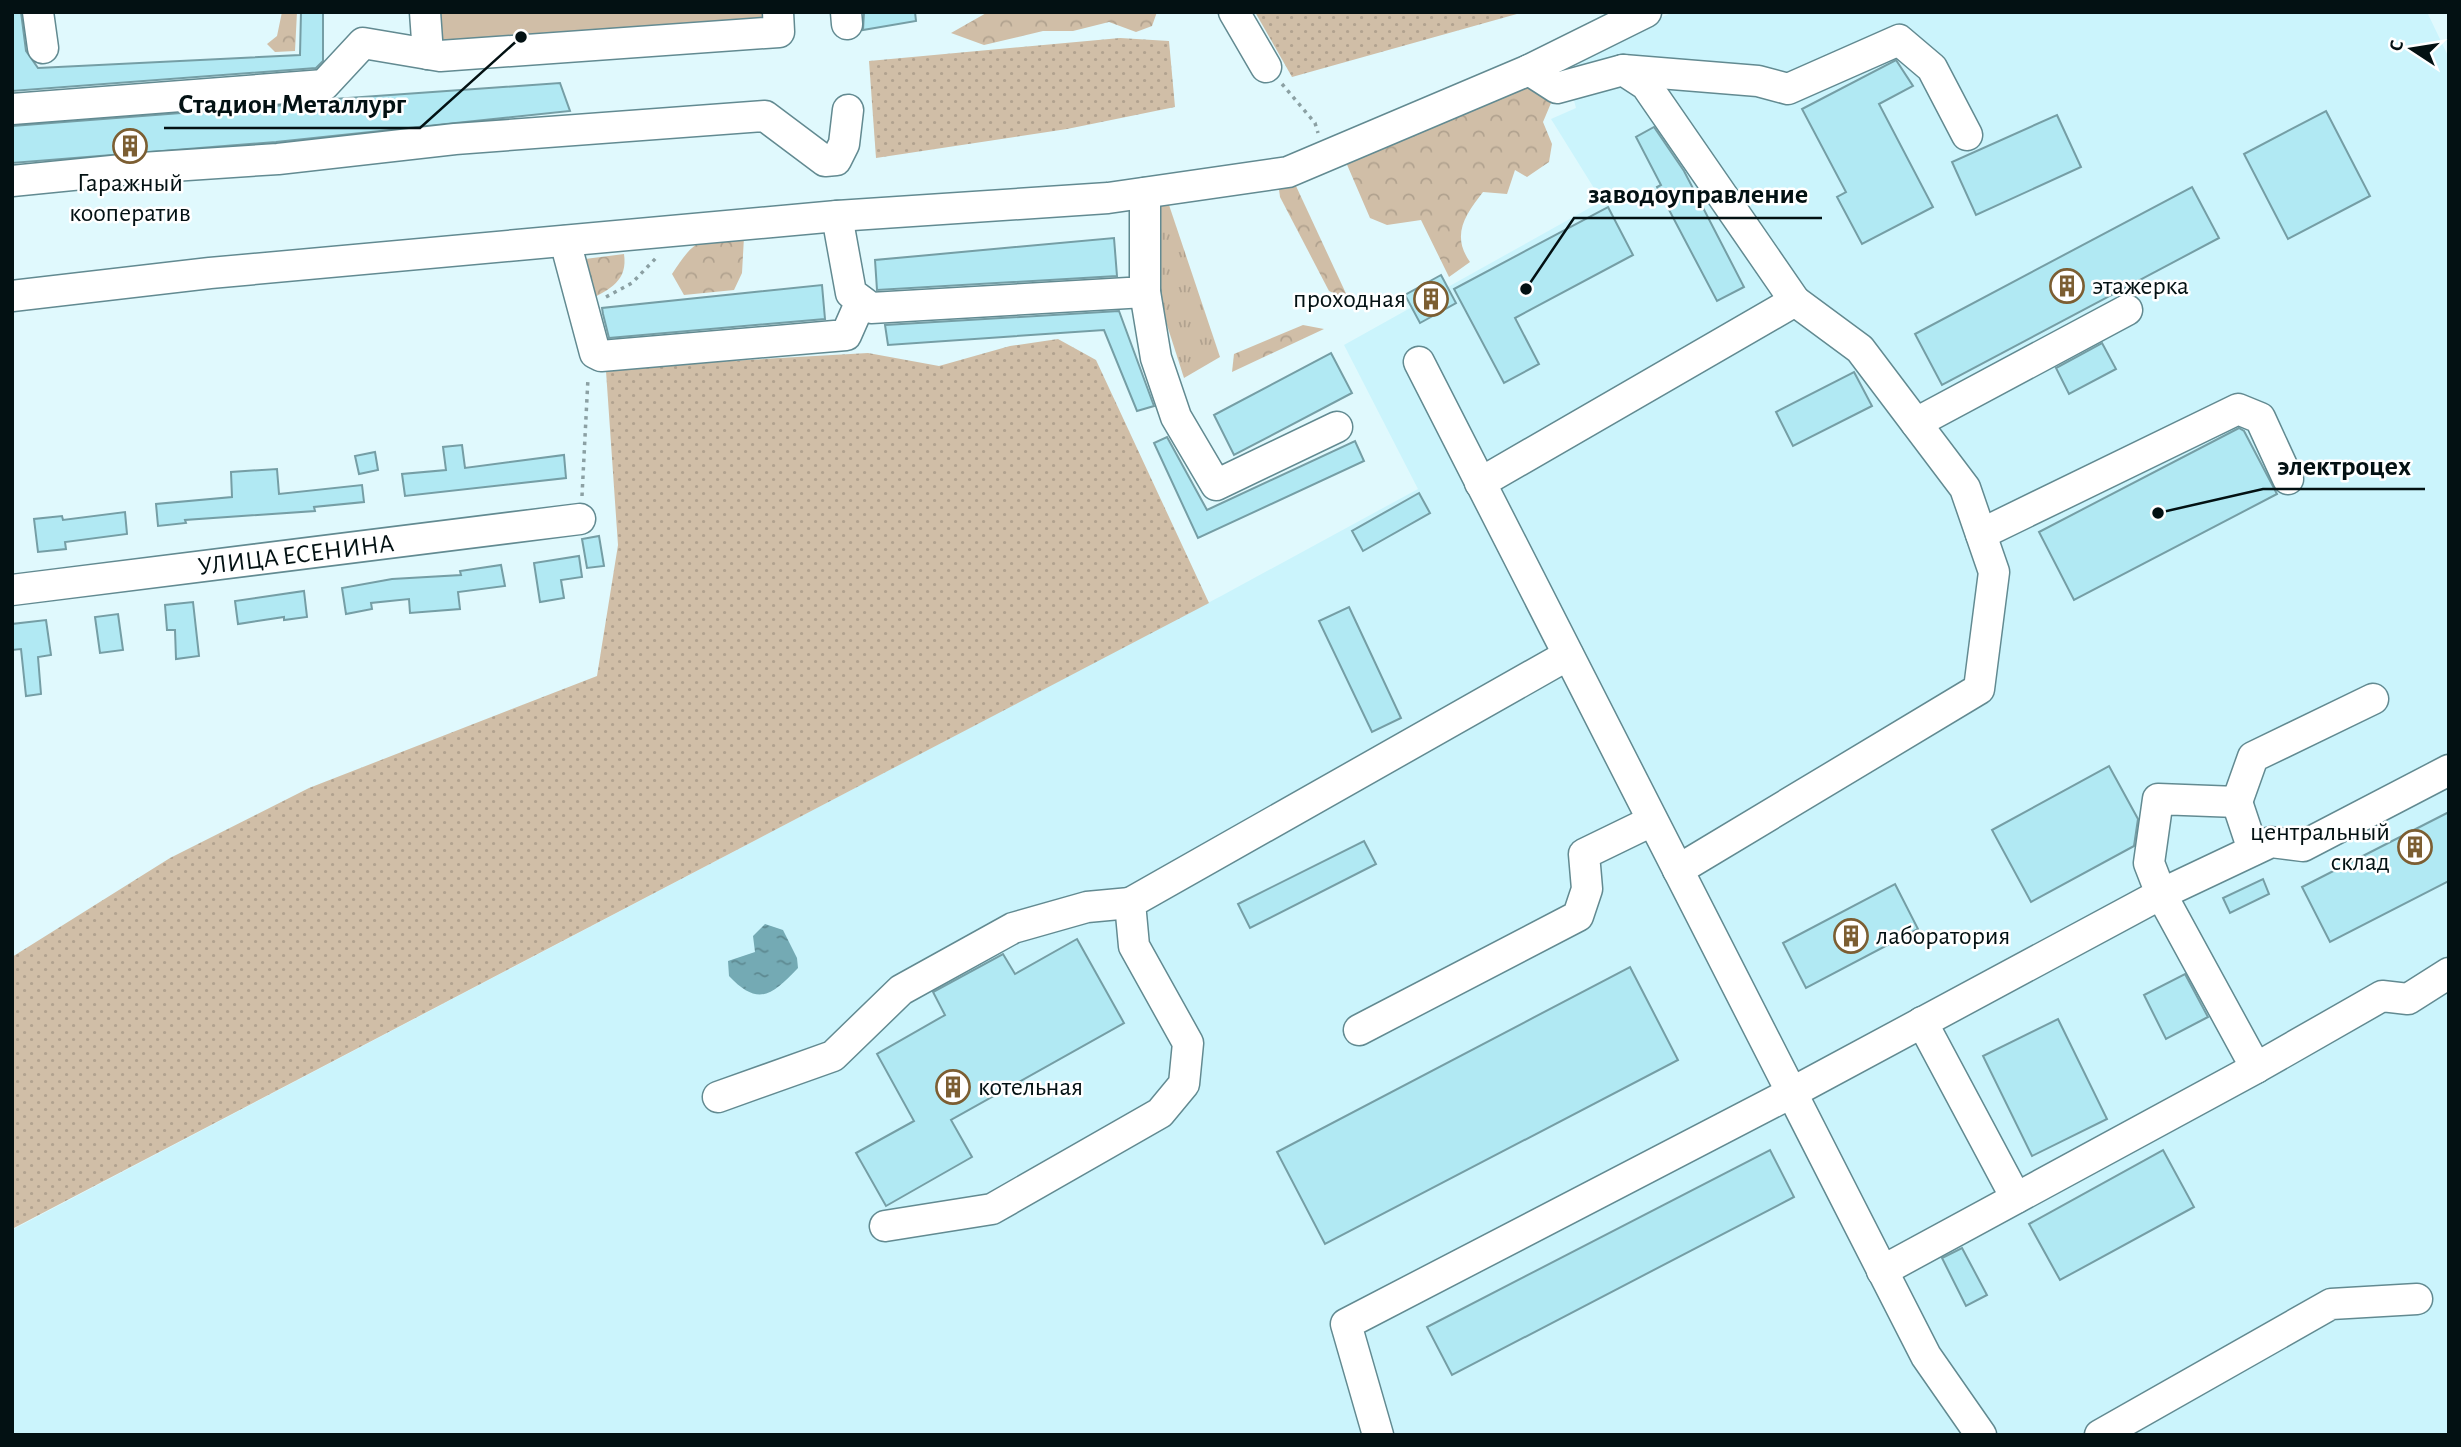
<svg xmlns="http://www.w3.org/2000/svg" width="2461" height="1447" font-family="'Alegreya Sans',sans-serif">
	<defs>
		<pattern id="grass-tufts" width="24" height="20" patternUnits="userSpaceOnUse" patternTransform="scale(1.75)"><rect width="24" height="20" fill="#d0bea7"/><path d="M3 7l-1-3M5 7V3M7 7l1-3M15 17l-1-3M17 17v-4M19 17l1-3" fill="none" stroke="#b1a28f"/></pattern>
		<pattern id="forest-crowns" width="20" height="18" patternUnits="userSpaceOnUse" patternTransform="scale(1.75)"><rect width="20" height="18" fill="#d0bea7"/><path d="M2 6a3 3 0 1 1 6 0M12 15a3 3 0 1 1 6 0" fill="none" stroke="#b1a28f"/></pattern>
		<pattern id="garden-dots" width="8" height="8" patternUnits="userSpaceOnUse" patternTransform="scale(1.75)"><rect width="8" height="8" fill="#d0bea7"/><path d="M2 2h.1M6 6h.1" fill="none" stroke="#b1a28f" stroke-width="1.8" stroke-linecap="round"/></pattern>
		<pattern id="water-ripples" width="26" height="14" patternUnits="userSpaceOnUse" patternTransform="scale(1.75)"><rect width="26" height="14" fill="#74aab4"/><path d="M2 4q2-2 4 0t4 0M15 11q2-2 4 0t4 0" fill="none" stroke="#5d8991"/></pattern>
	</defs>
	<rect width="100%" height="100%" fill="#e0f9fd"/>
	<path fill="#cbf4fc" d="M 1673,12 L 2427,12 L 2449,58 L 2449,1435 L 12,1435 L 12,1230 L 1223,595 L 1418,489 L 1344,345 L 1602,201 L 1551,119 L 1576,108 L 1564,62 Z"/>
	<path fill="url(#grass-tufts)" d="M 1167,199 L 1220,357 L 1184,378 L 1158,297 L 1156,212 L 1161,201 Z"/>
	<g fill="url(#forest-crowns)">
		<path d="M 282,12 L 297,12 L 295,51 L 275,52 L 267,44 L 277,36 Z"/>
		<path d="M 988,12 L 1157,12 L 1152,26 L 1136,32 L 1109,22 L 1073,31 L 1043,31 L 984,45 L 951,33 Z"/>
		<path d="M 1530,84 L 1551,103 L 1543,122 L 1552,144 L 1549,162 L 1527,177 L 1515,170 L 1507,194 L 1483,192 C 1465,215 1451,235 1470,262 L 1449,277 L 1421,220 L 1387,225 L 1370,218 L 1345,160 Z"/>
		<path d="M 1278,182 L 1296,186 L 1349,300 L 1329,291 L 1280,197 Z"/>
		<path d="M 744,237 L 742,273 L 734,290 L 684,295 L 672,274 C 696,237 701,238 744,237 Z"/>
		<path d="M 624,254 C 628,281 610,289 589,300 L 585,259 Z"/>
		<path d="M 1303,325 L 1324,329 L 1232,372 L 1234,354 Z"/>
	</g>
	<path fill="#d0bea7" d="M 437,12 L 768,12 L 769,26 L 439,48 Z"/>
	<g fill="url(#garden-dots)">
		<path d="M 1255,12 L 1524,12 L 1292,77 Z"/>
		<path d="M 1120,38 L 1169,41 L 1175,107 L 1067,129 L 876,158 L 869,61 Z"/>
		<path d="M 1058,339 L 1096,360 L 1209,603 L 12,1229 L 12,957 L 170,858 L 309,788 L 597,676 L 618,545 L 606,371 L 641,366 L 868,353 L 939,366 L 1010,346 Z"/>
	</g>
	<path fill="url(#water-ripples)" d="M 765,924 L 783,930 L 797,958 L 798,968 C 773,994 759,1008 729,976 L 728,961 L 755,952 L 753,936 Z"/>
	<g fill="#b1e9f3" stroke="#759ea5" stroke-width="2">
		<path d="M 12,12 L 21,12 L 26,51 L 38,68 L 300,55 L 301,12 L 323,12 L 323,61 L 316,68 L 12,91 Z"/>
		<path d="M 864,12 L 915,12 L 916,21 L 863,30 Z"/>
		<path d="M 1896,60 L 1913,86 L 1879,104 L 1933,207 L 1862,244 L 1837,197 L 1846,192 L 1802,109 Z"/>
		<path d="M 560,83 L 570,111 L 276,142 L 12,163 L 12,126 L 325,102 L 334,99 Z"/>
		<path d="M 2326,111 L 2370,196 L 2288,239 L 2244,154 Z"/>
		<path d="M 2057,115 L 2081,167 L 1976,215 L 1952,162 Z"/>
		<path d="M 1654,127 L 1684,171 L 1744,287 L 1717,301 L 1657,187 L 1661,185 L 1636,137 Z"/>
		<path d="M 2192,187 L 2219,238 L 1942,385 L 1915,334 Z"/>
		<path d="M 1608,207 L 1633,255 L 1515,318 L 1539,364 L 1504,383 L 1454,289 Z"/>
		<path d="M 1114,238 L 1117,276 L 877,290 L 875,260 Z"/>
		<path d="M 1441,275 L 1456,303 L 1420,323 L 1405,295 Z"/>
		<path d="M 822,285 L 825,319 L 609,338 L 603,314 L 602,308 Z"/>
		<path d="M 1119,311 L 1154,406 L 1137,411 L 1104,330 L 888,345 L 885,325 Z"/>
		<path d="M 2102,343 L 2116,369 L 2069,394 L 2056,368 Z"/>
		<path d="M 1331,353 L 1352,393 L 1234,455 L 1214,415 Z"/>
		<path d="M 1854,372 L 1872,406 L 1793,446 L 1776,412 Z"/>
		<path d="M 2239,428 L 2244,431 L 2277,494 L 2074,600 L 2039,532 Z"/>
		<path d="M 1167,437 L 1207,510 L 1355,441 L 1364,461 L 1198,538 L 1154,443 Z"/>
		<path d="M 462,445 L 465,468 L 564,455 L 566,478 L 405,496 L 402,474 L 446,470 L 443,447 Z"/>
		<path d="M 375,452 L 378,470 L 359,474 L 355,456 Z"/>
		<path d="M 277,469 L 279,494 L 362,485 L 364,502 L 314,507 L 315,511 L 185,520 L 186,523 L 158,526 L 156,504 L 232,497 L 231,472 Z"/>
		<path d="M 1419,493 L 1430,513 L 1363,551 L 1352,531 Z"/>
		<path d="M 125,512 L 127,534 L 65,542 L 66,549 L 38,552 L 34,519 L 62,516 L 63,520 Z"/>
		<path d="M 599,536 L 604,566 L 587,568 L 582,539 Z"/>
		<path d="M 579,556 L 582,577 L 561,580 L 564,598 L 540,602 L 534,563 Z"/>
		<path d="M 501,565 L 505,586 L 458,592 L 460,609 L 410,613 L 409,599 L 371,603 L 372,609 L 346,614 L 342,588 L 392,579 L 461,575 L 460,571 Z"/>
		<path d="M 304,591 L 307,617 L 284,620 L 284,617 L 238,624 L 235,601 Z"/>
		<path d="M 193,602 L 199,656 L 176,659 L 175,630 L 167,630 L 165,605 Z"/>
		<path d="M 1349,607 L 1401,718 L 1372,732 L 1319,621 Z"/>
		<path d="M 118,614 L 123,650 L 100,653 L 95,617 Z"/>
		<path d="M 46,620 L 51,655 L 38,657 L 41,694 L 26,696 L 21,649 L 12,650 L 12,624 Z"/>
		<path d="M 2109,766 L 2138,819 L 2134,846 L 2031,902 L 1992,830 Z"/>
		<path d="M 2449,812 L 2449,881 L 2330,942 L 2302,887 Z"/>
		<path d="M 1364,841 L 1376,864 L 1250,928 L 1238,904 Z"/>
		<path d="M 2263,879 L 2269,894 L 2230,913 L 2223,898 Z"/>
		<path d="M 1895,884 L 1918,929 L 1806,988 L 1783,943 Z"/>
		<path d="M 1077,939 L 1124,1023 L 951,1120 L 972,1157 L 886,1206 L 856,1153 L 914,1121 L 877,1054 L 945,1015 L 933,992 L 1003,954 L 1015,974 Z"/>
		<path d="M 1630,967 L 1678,1060 L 1325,1244 L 1277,1152 Z"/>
		<path d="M 2185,974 L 2208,1017 L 2166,1039 L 2144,995 Z"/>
		<path d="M 2058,1019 L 2107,1119 L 2032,1156 L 1983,1056 Z"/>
		<path d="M 1770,1150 L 1794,1197 L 1452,1375 L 1427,1327 Z"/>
		<path d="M 2163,1150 L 2194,1207 L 2060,1280 L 2029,1224 Z"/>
		<path d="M 1962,1248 L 1987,1295 L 1966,1306 L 1942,1258 Z"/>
	</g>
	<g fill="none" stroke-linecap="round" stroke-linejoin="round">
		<g stroke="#628a91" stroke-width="33">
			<g id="minor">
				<path d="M 38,12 L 43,48"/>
				<path d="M 425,12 L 428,54"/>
				<path d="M 846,12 L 847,24"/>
				<path d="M 1234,12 L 1266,67"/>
				<path d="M 1529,70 L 1646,12"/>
				<path d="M 1623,70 L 1758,81 L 1788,89 L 1899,40 L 1932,68 L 1967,135"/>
				<path d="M 12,109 L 324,85 L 363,43 L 440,56 L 779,32 L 778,12"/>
				<path d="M 12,181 L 142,168 L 278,159 L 455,139 L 765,116 L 825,161 L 836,160 L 844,144 L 848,110"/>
				<path d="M 837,216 L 851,293 L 871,308 L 1145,292 L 1145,193"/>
				<path d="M 565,241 L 595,353 L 601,356 L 846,335 L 861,301"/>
				<path d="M 1145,292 L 1156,358 L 1176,417 L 1216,485 L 1337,427"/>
				<path d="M 12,296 L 210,273 L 837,216 L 1108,198 L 1288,172 L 1529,70 L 1557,88 L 1623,70 L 1646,85 L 1795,301"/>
				<path d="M 1419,362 L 1926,1356 L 1981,1435"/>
				<path d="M 1916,423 L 2127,310"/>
				<path d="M 1480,483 L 1795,301 L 1860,349 L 1965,488 L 1994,572 L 1979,689 L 1678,870"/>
				<path d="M 1981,534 L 2238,409 L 2260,418 L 2288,479"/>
				<path d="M 12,590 L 580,519"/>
				<path d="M 2237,802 L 2253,850"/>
				<path d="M 1922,1022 L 2016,1198"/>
				<path d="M 1359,1030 L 1578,916 L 1587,889 L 1584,854 L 1652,821"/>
				<path d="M 2256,1068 L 2382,996 L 2408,999 L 2449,973"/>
				<path d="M 718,1097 L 833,1056 L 901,990 L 1013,928 L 1087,907 L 1130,903"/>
				<path d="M 885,1226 L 992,1209 L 1160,1113 L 1184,1084 L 1188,1043 L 1134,946 L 1130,903 L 1568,655"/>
				<path d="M 1882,1271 L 2256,1068 L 2161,894 L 2271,842 L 2303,846 L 2449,770"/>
				<path d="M 1378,1435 L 1346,1324 L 1791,1093 L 2161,894 L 2149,863 L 2158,799 L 2237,802 L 2253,757 L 2373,699"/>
				<path d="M 2100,1435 L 2331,1304 L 2417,1299"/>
			</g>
		</g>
		<g stroke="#8ba0a3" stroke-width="3.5" stroke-dasharray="3.5 5" stroke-linecap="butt">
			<path d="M 1282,84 L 1315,123 L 1318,133"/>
			<path d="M 606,297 L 632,283 L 657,257"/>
			<path d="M 582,496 L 588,378"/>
		</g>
		<use href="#minor" stroke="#fff" stroke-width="30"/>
	</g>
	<defs>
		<g id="building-ring" transform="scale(1.75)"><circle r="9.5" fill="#fff" stroke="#7c5e32" stroke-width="1.5"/><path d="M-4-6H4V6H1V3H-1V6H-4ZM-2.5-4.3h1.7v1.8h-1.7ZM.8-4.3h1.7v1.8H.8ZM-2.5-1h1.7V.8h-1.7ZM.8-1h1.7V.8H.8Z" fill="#7c5e32"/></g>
	</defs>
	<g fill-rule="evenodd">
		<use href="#building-ring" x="130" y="146"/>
		<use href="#building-ring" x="2067" y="286"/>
		<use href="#building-ring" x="1431" y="299"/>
		<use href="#building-ring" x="2415" y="847"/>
		<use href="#building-ring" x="1851" y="936"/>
		<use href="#building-ring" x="953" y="1087"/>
	</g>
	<g text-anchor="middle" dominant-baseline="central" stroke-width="5" stroke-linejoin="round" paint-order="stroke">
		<g font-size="26" fill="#031113" stroke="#fff" text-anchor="start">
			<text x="130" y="183" text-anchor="middle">Гаражный<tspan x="130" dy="30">кооператив</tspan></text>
			<text x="2092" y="286">этажерка</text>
			<text x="1406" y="299" text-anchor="end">проходная</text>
			<text x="2390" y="832" text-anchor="end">центральный<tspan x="2390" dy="30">склад</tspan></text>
			<text x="1876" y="936">лаборатория</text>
			<text x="978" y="1087">котельная</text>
		</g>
		<g font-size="26" fill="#031113" stroke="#fff">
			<text transform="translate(296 555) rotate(-7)">УЛИЦА ЕСЕНИНА</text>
		</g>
	</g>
	<path fill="none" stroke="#031113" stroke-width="2.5" d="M521 37L420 128H164M1526 289L1574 218H1822M2158 513L2263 489H2425"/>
	<g fill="#031113" stroke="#fff" stroke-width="2.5">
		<circle cx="521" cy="37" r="7"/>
		<circle cx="1526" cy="289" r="7"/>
		<circle cx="2158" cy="513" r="7"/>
	</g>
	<g font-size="28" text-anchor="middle" font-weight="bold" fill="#031113" stroke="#fff" stroke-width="5" stroke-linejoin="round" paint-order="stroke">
		<text x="292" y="113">Стадион Металлург</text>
		<text x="1698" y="203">заводоуправление</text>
		<text x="2344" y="475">электроцех</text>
	</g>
	<rect width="2461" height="1447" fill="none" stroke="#031113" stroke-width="28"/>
	<g transform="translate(2412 49) rotate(282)" stroke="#ffffff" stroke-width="5" paint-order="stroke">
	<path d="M0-5L12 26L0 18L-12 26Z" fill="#031113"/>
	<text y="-10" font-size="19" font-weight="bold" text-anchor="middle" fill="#031113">С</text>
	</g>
</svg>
